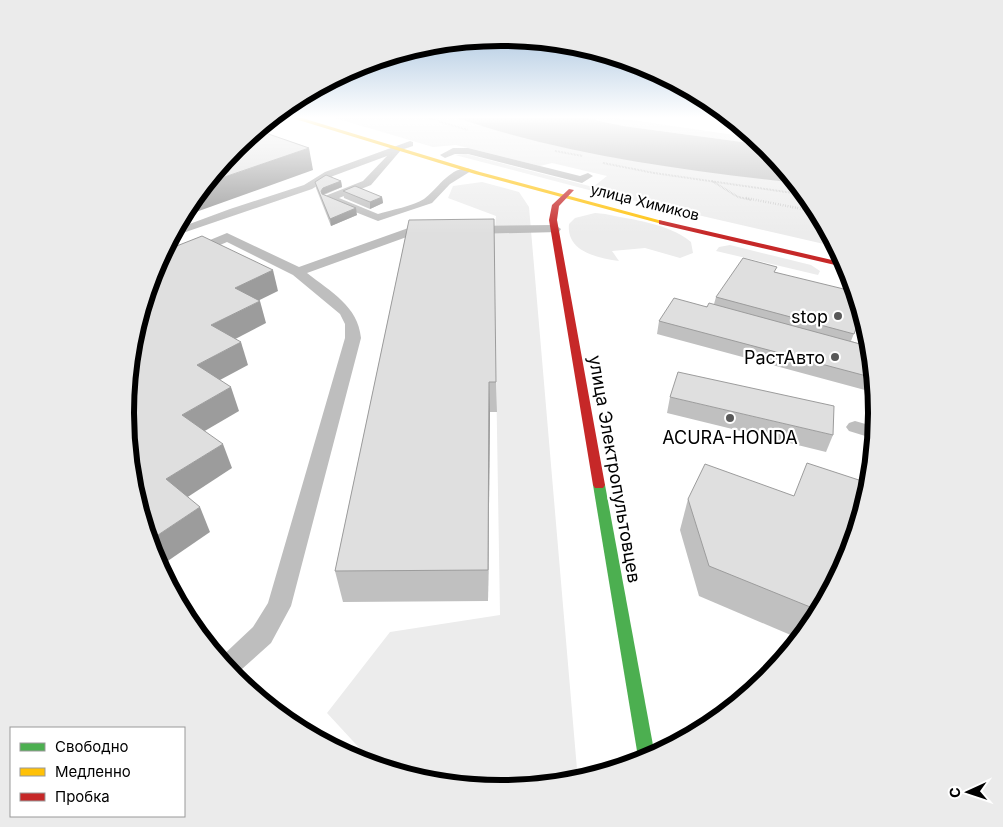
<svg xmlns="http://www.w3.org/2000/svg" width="1003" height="827" font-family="Inter,sans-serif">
	<rect width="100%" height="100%" fill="#fff"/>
	<g fill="#ececec">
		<path d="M 335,118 L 457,118 L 517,135 L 617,158 L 689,169 L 796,183 L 814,205 L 837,247 L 589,190 L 455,155 L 466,154 L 593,187 L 607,176 L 552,163 L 540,166 L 456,145 L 433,147 Z"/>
		<path d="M 586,118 L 618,118 L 755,138 L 764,145 L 623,126 Z"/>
		<path d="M 482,182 L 519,192 L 529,207 L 578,781 L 501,789 L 428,782 L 376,766 L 327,713 L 390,632 L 500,615 L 494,245 L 496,216 L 448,198 L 453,186 Z"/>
		<path d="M 595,213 L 605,214 C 633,220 668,223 691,242 L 693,253 L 680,258 L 645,248 L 612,251 L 619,261 C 598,258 566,252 569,224 L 575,218 Z"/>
		<path d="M 730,245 L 811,265 L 820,271 L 818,275 L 716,251 L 719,247 Z"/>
	</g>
	<path fill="#bfbfbf" d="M 457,118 L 586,118 L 623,126 L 764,145 L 796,183 C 683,170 566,155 457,118 Z"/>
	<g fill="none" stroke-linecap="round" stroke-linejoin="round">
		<g stroke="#b9b9b9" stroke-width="2" stroke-dasharray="0.5 1" stroke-linecap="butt">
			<path d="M 428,118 L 468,130"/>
			<path d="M 555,151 L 583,156"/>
			<path d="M 603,163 L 654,173 L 807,195"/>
			<path d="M 712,181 L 738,197 L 752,200"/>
		</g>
		<path stroke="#b9b9b9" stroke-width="2.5" stroke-dasharray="0.5 2" stroke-linecap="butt" d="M 746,198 L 818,212"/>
		<g fill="#bebebe" fill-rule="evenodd">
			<path d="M 410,141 L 413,142 L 413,146 L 401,150 L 371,185 L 339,198 L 378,214 C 391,210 413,206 424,199 C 437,190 451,165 470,169 L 471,171 L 450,184 L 432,203 L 378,221 L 325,200 L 324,198 L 325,196 L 363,181 L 387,156 L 333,176 L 312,189 L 171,237 L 176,229 L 230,209 L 304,185 L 325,172 Z"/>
			<path d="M 468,148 L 580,176 L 588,173 L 593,176 L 582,183 L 468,154 L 455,154 L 445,158 L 440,155 L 453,148 Z"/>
			<path d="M 555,225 L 561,229 L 559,232 L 471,234 L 465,230 L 471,226 Z"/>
			<path d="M 414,226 L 430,226 L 436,230 L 430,234 L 415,234 L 307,273 C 331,292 358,306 361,338 L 291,606 L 271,643 L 233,677 L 219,659 L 253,627 L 268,603 L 345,338 L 345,324 L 340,314 L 293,275 L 227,242 L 161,270 L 154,269 L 159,261 L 227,233 L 299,267 Z"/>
			<path d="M 855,421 L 876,427 L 875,439 L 849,431 L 846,427 L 849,423 Z"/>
		</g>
		<path fill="#4caf50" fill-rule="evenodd" d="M 599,480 L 603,482 L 605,485 L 655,756 L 639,763 L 593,485 L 595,482 Z"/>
		<path fill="#ffc107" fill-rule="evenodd" d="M 292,118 L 302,118 L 480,172 L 666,222 L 662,224 L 475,174 Z"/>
		<g fill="#c62828" fill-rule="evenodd">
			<path d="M 569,189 L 574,190 L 559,206 L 557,220 L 605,485 L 603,488 L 595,488 L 593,485 L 549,220 L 552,205 Z"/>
			<path d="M 659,220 L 845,263 L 848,268 L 659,224 Z"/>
		</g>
	</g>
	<g fill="#c0c0c0">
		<path d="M 341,181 L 342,187 L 324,195 L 357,215 L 331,226 L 316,188 L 315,182 Z"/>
		<path d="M 343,191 L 382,197 L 383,203 L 370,209 L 344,198 Z"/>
		<path d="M 409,220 L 496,382 L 497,412 L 490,412 L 488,601 L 343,602 L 335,571 Z"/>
		<path d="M 776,272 L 862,313 L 851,341 L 871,347 L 876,393 L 657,334 L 659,321 L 714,304 L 716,297 Z"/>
		<path d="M 670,397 L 833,435 L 826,452 L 667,413 Z"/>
		<path d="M 688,499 L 849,558 L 814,623 L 800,639 L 699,596 L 680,530 Z"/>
	</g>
	<g fill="#9c9c9c">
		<path d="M 309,148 L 313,170 L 182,217 L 189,204 L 207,183 Z"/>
		<path d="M 341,181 L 342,187 L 324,194 L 322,197 L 321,191 L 323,188 Z"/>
		<path d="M 382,197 L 383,203 L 370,209 L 370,202 Z"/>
		<path d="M 356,208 L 357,215 L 331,226 L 330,219 Z"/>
		<path d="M 273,270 L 278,291 L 241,309 L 235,288 Z"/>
		<path d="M 260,301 L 266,323 L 218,348 L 211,325 Z"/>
		<path d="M 241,342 L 248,365 L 205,388 L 197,365 Z"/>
		<path d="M 489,382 L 490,412 L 488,601 L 488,570 Z"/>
		<path d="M 231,387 L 239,411 L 191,439 L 182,415 Z"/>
		<path d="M 223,444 L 232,468 L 177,504 L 166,479 Z"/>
		<path d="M 200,507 L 210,532 L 159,567 L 154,557 L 149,541 Z"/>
	</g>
	<g fill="#dfdfdf" stroke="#9c9c9c">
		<path d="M 257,130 L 309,148 L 207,183 L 236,147 Z"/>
		<path d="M 326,175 L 341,181 L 323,188 L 321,191 L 322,194 L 356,208 L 330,219 L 315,182 Z"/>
		<path d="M 355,186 L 382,197 L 370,202 L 343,191 Z"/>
		<path d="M 494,219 L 496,382 L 489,382 L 488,570 L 335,571 L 409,220 Z"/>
		<path d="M 202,236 L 273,270 L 235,288 L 260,301 L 211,325 L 241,342 L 197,365 L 231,387 L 182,415 L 223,444 L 166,479 L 200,507 L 149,541 L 133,487 L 126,413 L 133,340 L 154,269 L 164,251 Z"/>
		<path d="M 743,258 L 777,267 L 774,272 L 856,292 L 862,313 L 854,334 L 716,297 Z"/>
		<path d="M 674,298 L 707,307 L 709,303 L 871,347 L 874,378 L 659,321 Z"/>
		<path d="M 678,372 L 834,406 L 833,435 L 670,397 Z"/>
		<path d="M 807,463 L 871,484 L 849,558 L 820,611 L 709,566 L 688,499 L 705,464 L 794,496 Z"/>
	</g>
	<linearGradient id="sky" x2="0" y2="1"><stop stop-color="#97b8d8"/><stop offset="0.5" stop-color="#fff"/><stop offset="1" stop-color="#fff" stop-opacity="0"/></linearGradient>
	<rect width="1003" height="234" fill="url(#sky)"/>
	<g fill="#595959" stroke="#fff" stroke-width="2">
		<circle cx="838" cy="316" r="5"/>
		<circle cx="835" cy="357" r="5"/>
		<circle cx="730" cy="418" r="5"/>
	</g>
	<g text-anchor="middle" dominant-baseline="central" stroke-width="4.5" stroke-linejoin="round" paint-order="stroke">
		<g font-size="15" fill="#000" stroke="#fff">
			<text transform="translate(645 202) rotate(14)">улица Химиков</text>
		</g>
		<g font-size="18" fill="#000" stroke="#fff" text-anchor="end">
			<text x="828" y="316">stop</text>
			<text x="825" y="357">РастАвто</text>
			<text x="730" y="437" text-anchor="middle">ACURA-HONDA</text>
		</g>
		<g font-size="18" fill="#000" stroke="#fff">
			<text transform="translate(615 469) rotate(80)">улица Электропультовцев</text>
		</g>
	</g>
	<path d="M0 0H1003V827H0ZM134 413a367 367 0 1 1 734 0a367 367 0 1 1-734 0Z" fill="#ebebeb" fill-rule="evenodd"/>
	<path fill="none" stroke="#000" stroke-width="6" d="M134 413a367 367 0 1 1 734 0a367 367 0 1 1-734 0Z"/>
	<rect x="10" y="727" width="175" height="90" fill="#ffffff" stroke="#999999"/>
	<rect x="20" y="743" width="25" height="8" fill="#4caf50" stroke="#999999"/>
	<text x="55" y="752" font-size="15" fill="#000000">Свободно</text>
	<rect x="20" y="768" width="25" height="8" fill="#ffc107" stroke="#999999"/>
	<text x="55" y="777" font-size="15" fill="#000000">Медленно</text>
	<rect x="20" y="793" width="25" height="8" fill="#c62828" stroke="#999999"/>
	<text x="55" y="802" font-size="15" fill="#000000">Пробка</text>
	<g transform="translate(968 792) rotate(267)" stroke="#ffffff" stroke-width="4" paint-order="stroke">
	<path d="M0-4L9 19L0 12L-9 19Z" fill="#000000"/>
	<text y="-8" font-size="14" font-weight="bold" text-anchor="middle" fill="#000000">С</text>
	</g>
</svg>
